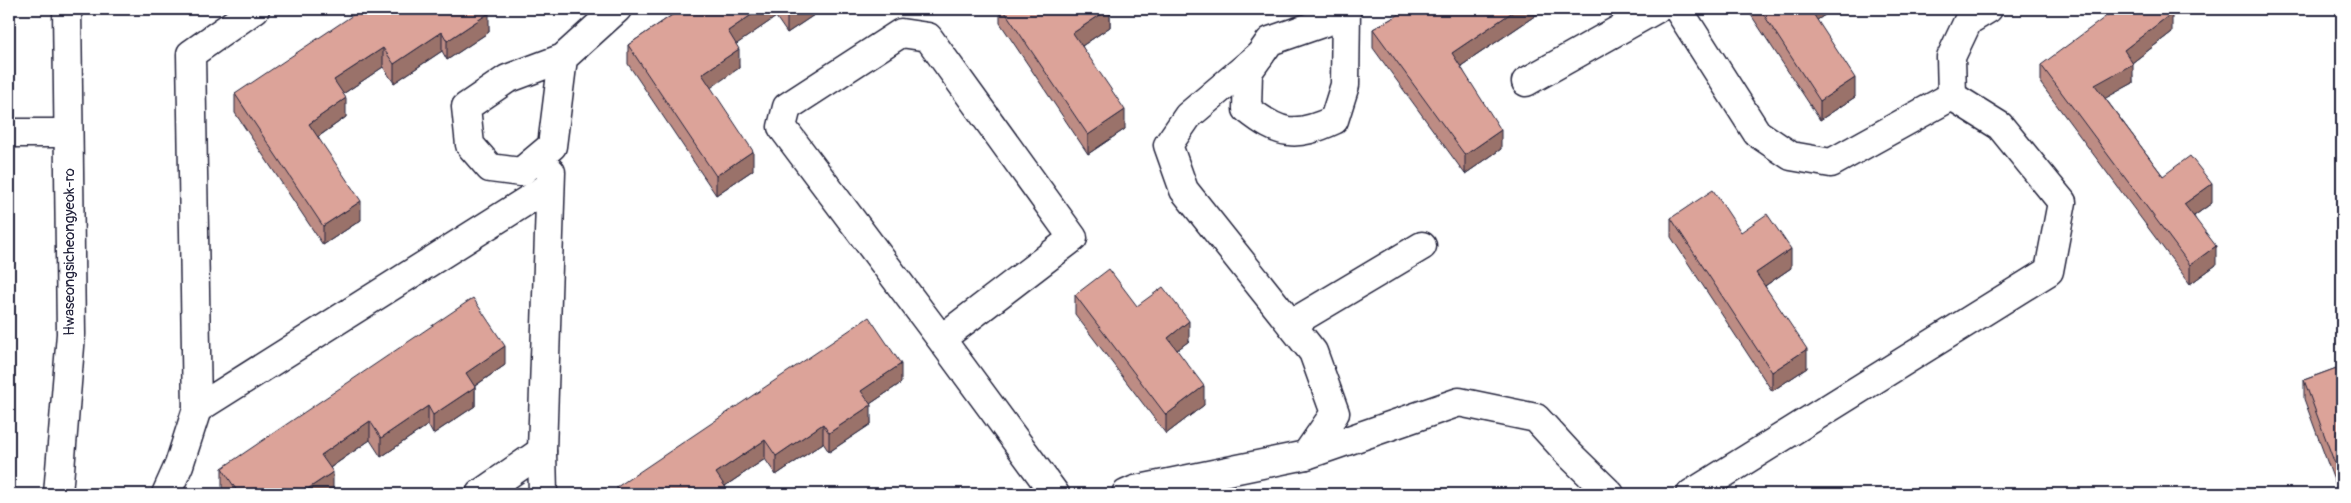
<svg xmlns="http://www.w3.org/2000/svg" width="2351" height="503" font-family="Pangolin,sans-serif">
	<rect width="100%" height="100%" fill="#fff"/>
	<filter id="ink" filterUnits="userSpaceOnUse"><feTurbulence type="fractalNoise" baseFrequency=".02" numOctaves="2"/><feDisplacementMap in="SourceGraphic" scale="10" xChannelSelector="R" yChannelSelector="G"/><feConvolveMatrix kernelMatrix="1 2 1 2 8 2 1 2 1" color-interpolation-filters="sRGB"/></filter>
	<g filter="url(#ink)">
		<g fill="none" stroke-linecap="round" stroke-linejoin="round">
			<g stroke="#22223b" stroke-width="31">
				<g id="minor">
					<path d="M 1678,9 L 1757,133 L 1791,156 L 1831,163 L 1952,96 L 1951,57 L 1968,21 L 1988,9"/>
					<path d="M 1345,15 L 1270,41 L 1248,72 L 1247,109 C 1280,135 1295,138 1334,120 L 1345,85 L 1346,9"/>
					<path d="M 563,58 L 552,146 L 521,172 L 490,168 L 470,145 L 466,107 L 507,79 L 563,58 L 617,9"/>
					<path d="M 1526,82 L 1656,9"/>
					<path d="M 9,133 L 68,133"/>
					<path d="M 1291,324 L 1422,246"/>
					<path d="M 941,339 L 1073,238 L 928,37 L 901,33 L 787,107 L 782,127 L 941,339 L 1055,494"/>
					<path d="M 197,409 L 550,186"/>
					<path d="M 1306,455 L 1459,402 L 1536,418 L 1569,454 L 1610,494"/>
					<path d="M 58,494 L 71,334 L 67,9"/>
					<path d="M 166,494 L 179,465 L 197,409 L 191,54 L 255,9"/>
					<path d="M 480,494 L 542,451"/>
					<path d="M 543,494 L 542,451 L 551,172"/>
					<path d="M 1126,494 L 1135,490 L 1306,455 L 1335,413 L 1313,352 L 1184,190 L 1168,145 L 1188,116 L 1260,55"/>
					<path d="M 1691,494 L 2049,271 L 2062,202 L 2000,126 L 1952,96"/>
				</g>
			</g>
			<use href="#minor" stroke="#fff" stroke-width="28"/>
		</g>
		<g fill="#bd8c84" stroke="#22223b">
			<path d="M 681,9 L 823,9 L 787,33 L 776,17 L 736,44 L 739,68 L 710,87 L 753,170 L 716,195 L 628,64 L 628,45 Z"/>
			<path d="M 1000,9 L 1110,9 L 1110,27 L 1082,46 L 1125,129 L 1088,154 L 1000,23 Z"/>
			<path d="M 1409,9 L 1545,9 L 1461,66 L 1501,149 L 1465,174 L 1373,48 L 1373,29 Z"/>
			<path d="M 1751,9 L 1834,9 L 1817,20 L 1855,97 L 1820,120 L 1751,15 Z"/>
			<path d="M 488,12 L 489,32 L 447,60 L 442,51 L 394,83 L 383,67 L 343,94 L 346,117 L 318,137 L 361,220 L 323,245 L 235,113 L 235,94 Z"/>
			<path d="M 2172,32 L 2132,63 L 2133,83 L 2105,98 L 2163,176 L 2212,203 L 2194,216 L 2216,265 L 2190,284 L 2041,84 L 2041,65 Z"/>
			<path d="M 1671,218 L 1741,232 L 1791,268 L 1765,286 L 1807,368 L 1772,391 L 1671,237 Z"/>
			<path d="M 1075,295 L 1137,306 L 1189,341 L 1177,350 L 1204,405 L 1166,434 L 1075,314 Z"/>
			<path d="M 505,365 L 475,386 L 475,406 L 433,434 L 428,425 L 381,457 L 370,440 L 330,468 L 333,492 L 329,494 L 226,494 L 222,487 L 222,468 Z"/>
			<path d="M 2342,366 L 2342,494 L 2339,494 L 2304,399 L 2304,380 Z"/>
			<path d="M 901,383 L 870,404 L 871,424 L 829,452 L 823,443 L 776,475 L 765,459 L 725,486 L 728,494 L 617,494 L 617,487 Z"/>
		</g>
		<g fill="#9a726b" stroke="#22223b">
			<path d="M 479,9 L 493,9 L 479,18 Z"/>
			<path d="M 760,9 L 776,9 L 776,17 L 728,50 L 728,31 Z"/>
			<path d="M 795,9 L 823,9 L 787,33 L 787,14 Z"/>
			<path d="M 1109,9 L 1110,9 L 1110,27 L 1073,52 L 1073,33 Z"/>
			<path d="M 1517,9 L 1545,9 L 1452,72 L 1452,53 Z"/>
			<path d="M 1808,9 L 1834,9 L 1808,26 Z"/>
			<path d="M 489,13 L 489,32 L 447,60 L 447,41 Z"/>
			<path d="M 2172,13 L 2172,32 L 2128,66 L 2133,64 L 2133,83 L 2095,104 L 2095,85 L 2124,50 Z"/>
			<path d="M 442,32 L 442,51 L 394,83 L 394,64 Z"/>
			<path d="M 383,48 L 383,67 L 334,100 L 334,80 Z"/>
			<path d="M 739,49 L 739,68 L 702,94 L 702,74 Z"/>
			<path d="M 1855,78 L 1855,97 L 1820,120 L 1820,101 Z"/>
			<path d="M 346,98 L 346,117 L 309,143 L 309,124 Z"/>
			<path d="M 1125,110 L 1125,129 L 1088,154 L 1088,135 Z"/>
			<path d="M 1501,130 L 1501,149 L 1465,174 L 1465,155 Z"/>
			<path d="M 753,151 L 753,170 L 716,195 L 716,176 Z"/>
			<path d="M 2212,184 L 2212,203 L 2184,223 L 2184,204 Z"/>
			<path d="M 361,201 L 361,220 L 323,245 L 323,226 Z"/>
			<path d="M 2216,246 L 2216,265 L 2190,284 L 2190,265 Z"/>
			<path d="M 1791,249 L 1791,268 L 1756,292 L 1756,273 Z"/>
			<path d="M 1189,321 L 1189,341 L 1168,357 L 1168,338 Z"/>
			<path d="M 505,346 L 505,365 L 466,392 L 466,373 Z"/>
			<path d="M 1807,349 L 1807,368 L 1772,391 L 1772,372 Z"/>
			<path d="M 901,364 L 901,383 L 861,410 L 861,391 Z"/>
			<path d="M 1204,386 L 1204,405 L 1166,434 L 1166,415 Z"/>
			<path d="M 475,387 L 475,406 L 433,434 L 433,415 Z"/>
			<path d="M 871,405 L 871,424 L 829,452 L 829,433 Z"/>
			<path d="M 428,406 L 428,425 L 381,457 L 381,438 Z"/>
			<path d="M 370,421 L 370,440 L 321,474 L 321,455 Z"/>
			<path d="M 823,424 L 823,443 L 776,475 L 776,456 Z"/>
			<path d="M 765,440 L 765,459 L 716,492 L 716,473 Z"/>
			<path d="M 333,472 L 333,492 L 329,494 L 300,494 Z"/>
		</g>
		<g fill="#dca399" stroke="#22223b">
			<path d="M 362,9 L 486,9 L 489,13 L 447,41 L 442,32 L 394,64 L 383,48 L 334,80 L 346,98 L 309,124 L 361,201 L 323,226 L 235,94 Z"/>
			<path d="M 681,9 L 760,9 L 728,31 L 739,49 L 702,74 L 753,151 L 716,176 L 628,45 Z"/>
			<path d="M 783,9 L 795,9 L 787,14 Z"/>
			<path d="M 1003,9 L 1109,9 L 1073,33 L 1125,110 L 1088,135 Z"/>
			<path d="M 1409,9 L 1517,9 L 1452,53 L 1501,130 L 1465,155 L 1373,29 Z"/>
			<path d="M 1760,9 L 1810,9 L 1855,78 L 1820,101 Z"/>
			<path d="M 2116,9 L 2169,9 L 2172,13 L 2124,50 L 2133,64 L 2095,85 L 2163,176 L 2190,156 L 2212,184 L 2184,204 L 2216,246 L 2190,265 L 2041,65 Z"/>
			<path d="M 1713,190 L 1741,232 L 1767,214 L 1791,249 L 1756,273 L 1807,349 L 1772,372 L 1671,218 Z"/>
			<path d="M 1109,269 L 1137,306 L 1163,287 L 1189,321 L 1168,338 L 1204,386 L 1166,415 L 1075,295 Z"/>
			<path d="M 473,298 L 505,346 L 466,373 L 475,387 L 433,415 L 428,406 L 381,438 L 370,421 L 321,455 L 333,472 L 300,494 L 239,494 L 222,468 Z"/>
			<path d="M 869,317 L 901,364 L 861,391 L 871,405 L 829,433 L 823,424 L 776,456 L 765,440 L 716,473 L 728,491 L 723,494 L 623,494 L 617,487 Z"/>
			<path d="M 2342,366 L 2342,483 L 2304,380 Z"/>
		</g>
	</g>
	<g text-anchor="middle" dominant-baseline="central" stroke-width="4" stroke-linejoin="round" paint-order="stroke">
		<g font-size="15" fill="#22223b" stroke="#fff">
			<text transform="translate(69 252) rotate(-90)">Hwaseongsicheongyeok-ro</text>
		</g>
	</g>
	<rect width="2351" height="503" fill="none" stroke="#fff" stroke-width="30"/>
	<rect x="15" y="15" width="2321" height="473" fill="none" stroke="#22223b" stroke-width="2" filter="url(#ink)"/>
</svg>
